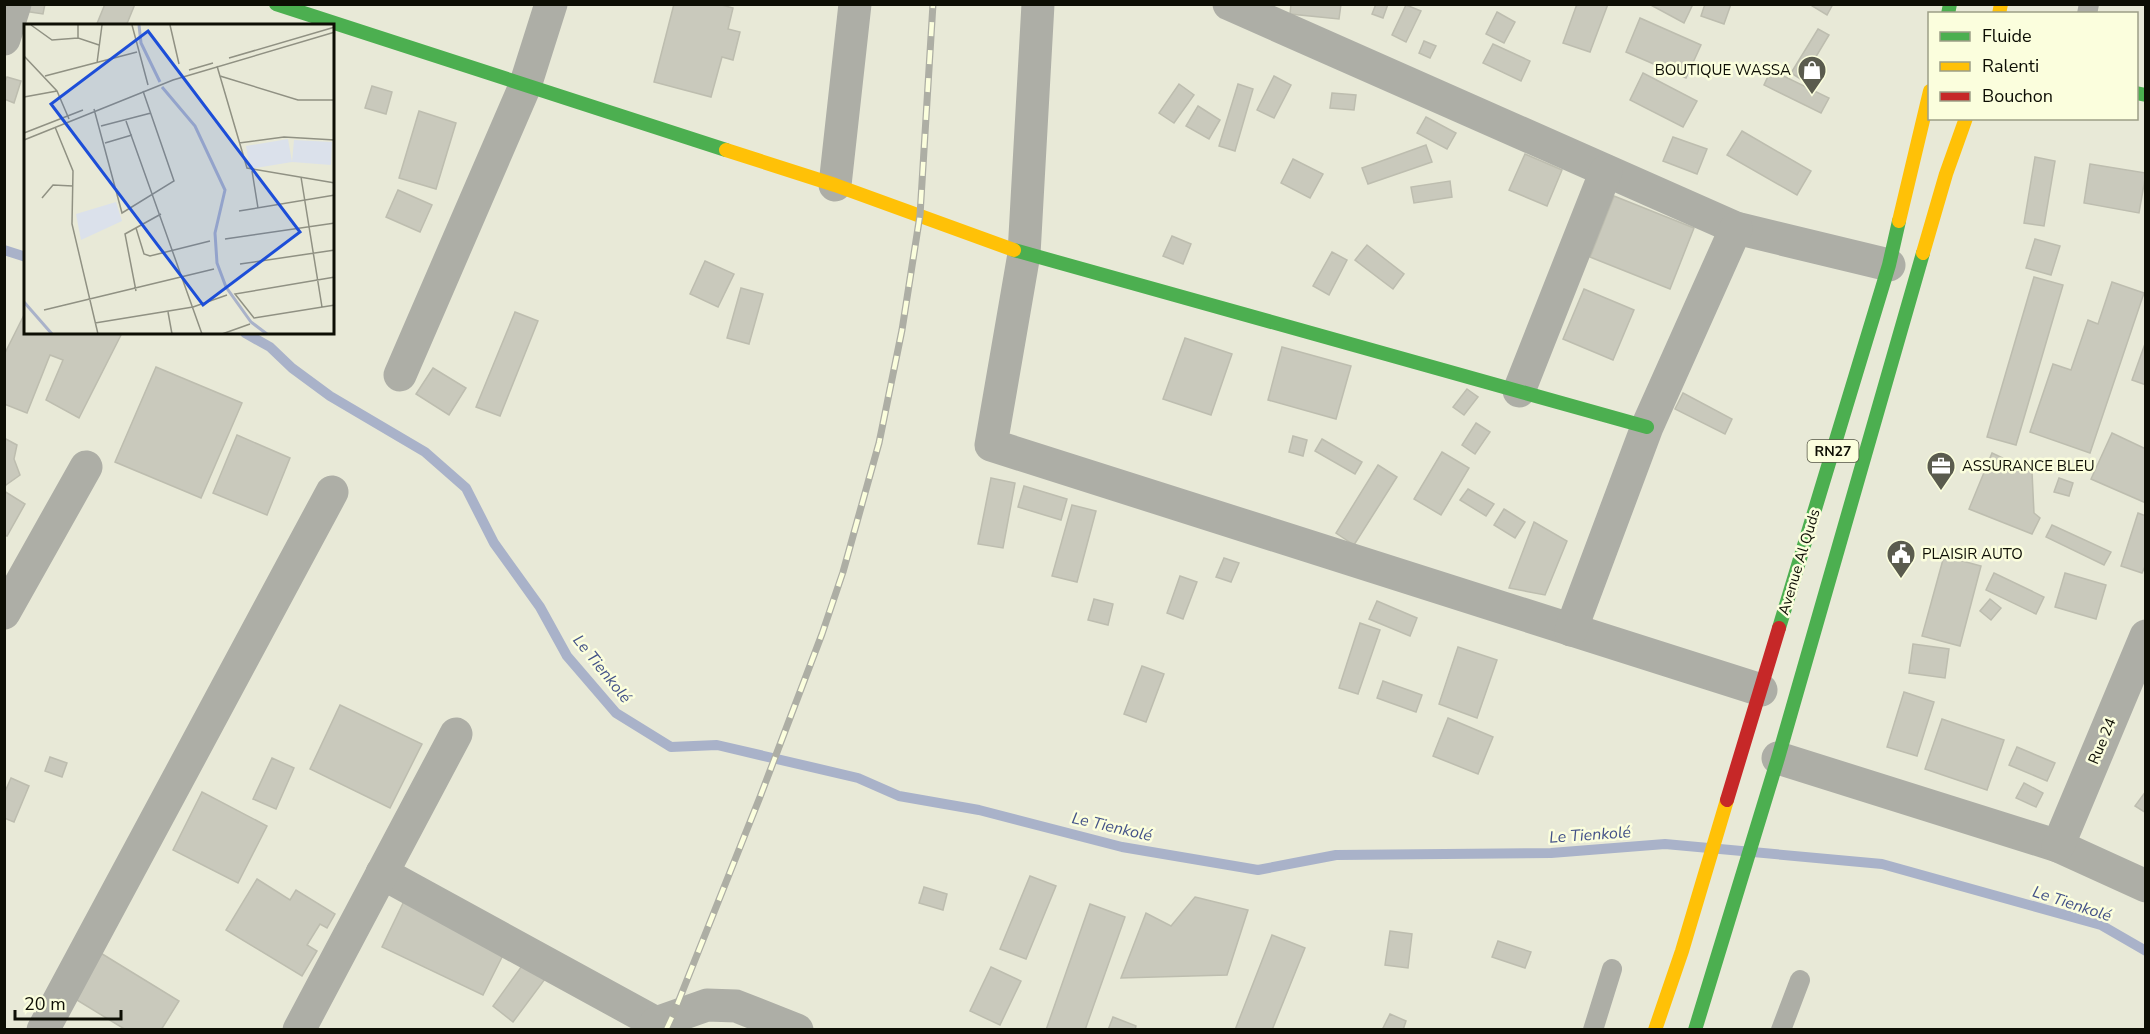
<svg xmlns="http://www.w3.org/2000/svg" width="2150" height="1034" font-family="'Nunito Sans',sans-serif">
	<rect width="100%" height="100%" fill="#e8e9d7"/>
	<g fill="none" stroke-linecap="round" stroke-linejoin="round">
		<g stroke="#a9b2c9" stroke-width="10">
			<path d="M 4,250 L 26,257"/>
			<path d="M 245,333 L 270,347 L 292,368 L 330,396 L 425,452 L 466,488 L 494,543 L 540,607 L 567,656 L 616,713 L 671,747 L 717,745 L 858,778 L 899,796 L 979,810 L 1122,847 L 1258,870 L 1336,855 L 1551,853 L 1665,844 L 1882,864 L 2101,925 L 2146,951"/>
		</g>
	</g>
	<g fill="#c9c9bc" stroke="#bdbdaf" stroke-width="1.5">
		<path d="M 25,4 L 45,4 L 43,14 L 24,11 Z"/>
		<path d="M 105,4 L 135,4 L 126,26 L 96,26 Z"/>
		<path d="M 674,4 L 718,4 L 733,8 L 728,29 L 740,32 L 733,60 L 722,57 L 711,97 L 654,82 Z"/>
		<path d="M 1291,4 L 1341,4 L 1339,19 L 1290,14 Z"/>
		<path d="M 1376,4 L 1388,4 L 1383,18 L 1372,14 Z"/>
		<path d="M 1577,4 L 1608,4 L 1590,52 L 1563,43 Z"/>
		<path d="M 1649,4 L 1693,4 L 1684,23 Z"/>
		<path d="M 1705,4 L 1731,4 L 1724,24 L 1701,16 Z"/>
		<path d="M 1809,4 L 1833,4 L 1827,15 Z"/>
		<path d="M 1406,5 L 1421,11 L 1406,42 L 1392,35 Z"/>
		<path d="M 1497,12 L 1515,22 L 1504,43 L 1486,34 Z"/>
		<path d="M 1640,18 L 1701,45 L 1686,78 L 1626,52 Z"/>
		<path d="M 1818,29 L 1829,35 L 1802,80 L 1791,73 Z"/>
		<path d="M 1424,41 L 1436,46 L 1430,58 L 1419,53 Z"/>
		<path d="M 1493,44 L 1530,61 L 1521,81 L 1483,63 Z"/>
		<path d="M 1771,70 L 1829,98 L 1821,113 L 1764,85 Z"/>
		<path d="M 1643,73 L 1697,101 L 1683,127 L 1630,100 Z"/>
		<path d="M 1274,76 L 1291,85 L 1274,118 L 1257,110 Z"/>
		<path d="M 7,77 L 21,81 L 14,103 L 4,99 L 4,84 Z"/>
		<path d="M 1179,84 L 1194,95 L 1174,123 L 1159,113 Z"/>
		<path d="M 1238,84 L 1253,89 L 1235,151 L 1219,146 Z"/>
		<path d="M 372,86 L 392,92 L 386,114 L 365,108 Z"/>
		<path d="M 1332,93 L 1356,95 L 1354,110 L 1330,108 Z"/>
		<path d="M 1198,106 L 1220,120 L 1209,139 L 1186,126 Z"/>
		<path d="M 419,111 L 456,123 L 436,189 L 399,178 Z"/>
		<path d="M 1426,117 L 1456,133 L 1447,149 L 1417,133 Z"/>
		<path d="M 1742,131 L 1811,171 L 1797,195 L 1727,155 Z"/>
		<path d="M 1673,137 L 1707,149 L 1697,174 L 1663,161 Z"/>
		<path d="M 1426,145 L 1432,162 L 1368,184 L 1362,168 Z"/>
		<path d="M 1525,154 L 1562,170 L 1547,206 L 1509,190 Z"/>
		<path d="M 2035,157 L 2055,161 L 2044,226 L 2024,223 Z"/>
		<path d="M 1293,159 L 1323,174 L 1310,198 L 1281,183 Z"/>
		<path d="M 2090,164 L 2146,173 L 2139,213 L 2084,203 Z"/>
		<path d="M 1450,181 L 1452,197 L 1414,203 L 1411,187 Z"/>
		<path d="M 398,190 L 432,205 L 420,232 L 386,217 Z"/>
		<path d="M 1614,196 L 1694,228 L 1670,289 L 1590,257 Z"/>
		<path d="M 1172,236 L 1191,244 L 1183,264 L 1163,256 Z"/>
		<path d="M 2035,239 L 2060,246 L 2051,275 L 2026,268 Z"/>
		<path d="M 1367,245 L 1404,274 L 1393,289 L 1355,260 Z"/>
		<path d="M 1332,252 L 1347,260 L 1329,295 L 1313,286 Z"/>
		<path d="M 705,261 L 734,274 L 718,307 L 690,294 Z"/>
		<path d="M 2034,277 L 2063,285 L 2016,445 L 1987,437 Z"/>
		<path d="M 2112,282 L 2144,293 L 2090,453 L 2030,432 L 2053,364 L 2071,370 L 2088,320 L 2098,324 Z"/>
		<path d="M 741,288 L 763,294 L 749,344 L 727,338 Z"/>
		<path d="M 1584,289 L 1634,310 L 1613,360 L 1563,339 Z"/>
		<path d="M 26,311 L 26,333 L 122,333 L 79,418 L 46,400 L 63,360 L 50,355 L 27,413 L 4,404 L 4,355 Z"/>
		<path d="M 515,312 L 538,321 L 500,416 L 476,407 Z"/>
		<path d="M 1185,338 L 1232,354 L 1211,415 L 1163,399 Z"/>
		<path d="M 2146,341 L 2146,385 L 2132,380 Z"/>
		<path d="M 1282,347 L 1351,366 L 1336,419 L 1268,400 Z"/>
		<path d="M 156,367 L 242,403 L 201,498 L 115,462 Z"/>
		<path d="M 433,368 L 466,388 L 449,415 L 416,394 Z"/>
		<path d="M 1467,389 L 1478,397 L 1464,415 L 1453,407 Z"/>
		<path d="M 1683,393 L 1732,419 L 1725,434 L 1675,409 Z"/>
		<path d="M 1476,423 L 1490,432 L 1475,454 L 1462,445 Z"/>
		<path d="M 2112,433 L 2146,449 L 2146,503 L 2091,479 Z"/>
		<path d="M 237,435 L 290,458 L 267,515 L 213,493 Z"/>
		<path d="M 1293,436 L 1307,440 L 1303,456 L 1289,452 Z"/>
		<path d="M 4,438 L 17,445 L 14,459 L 20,475 L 6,485 L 4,488 Z"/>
		<path d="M 1322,439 L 1362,462 L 1355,474 L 1315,451 Z"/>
		<path d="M 1442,452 L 1469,468 L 1441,515 L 1414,499 Z"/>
		<path d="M 1992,453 L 2032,472 L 2034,513 L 2040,518 L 2032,534 L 1969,509 Z"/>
		<path d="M 1378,465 L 1397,477 L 1354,545 L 1336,533 Z"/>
		<path d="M 991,478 L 1015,483 L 1003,548 L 978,544 Z"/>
		<path d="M 2059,478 L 2073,483 L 2069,496 L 2054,492 Z"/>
		<path d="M 1024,486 L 1067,499 L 1061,520 L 1018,507 Z"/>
		<path d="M 1468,489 L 1494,504 L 1486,516 L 1460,500 Z"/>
		<path d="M 4,491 L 25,504 L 7,536 L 4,535 Z"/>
		<path d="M 1072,505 L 1096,511 L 1077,582 L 1052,576 Z"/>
		<path d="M 1504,509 L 1525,522 L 1515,538 L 1494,525 Z"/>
		<path d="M 2138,513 L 2146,516 L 2146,564 L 2142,573 L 2121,566 Z"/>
		<path d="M 1534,522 L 1567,541 L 1545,595 L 1509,588 Z"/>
		<path d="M 2052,525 L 2111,552 L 2104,565 L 2046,537 Z"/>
		<path d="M 1944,556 L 1981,566 L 1960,646 L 1922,636 Z"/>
		<path d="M 1224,558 L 1239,563 L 1231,582 L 1216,577 Z"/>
		<path d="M 1994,573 L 2044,597 L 2036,614 L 1986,590 Z"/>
		<path d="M 2065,573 L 2106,585 L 2096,619 L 2055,607 Z"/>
		<path d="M 1180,576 L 1197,582 L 1183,619 L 1167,613 Z"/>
		<path d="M 1094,599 L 1113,604 L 1108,625 L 1088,620 Z"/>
		<path d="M 1990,599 L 2001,608 L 1991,620 L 1980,611 Z"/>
		<path d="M 1377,601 L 1417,618 L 1410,636 L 1369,619 Z"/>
		<path d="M 1360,623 L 1380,630 L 1358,694 L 1339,688 Z"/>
		<path d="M 1913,644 L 1949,649 L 1945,678 L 1909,673 Z"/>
		<path d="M 1458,647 L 1497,660 L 1477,718 L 1439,704 Z"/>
		<path d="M 1142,666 L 1164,674 L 1146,722 L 1124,714 Z"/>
		<path d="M 1383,681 L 1422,695 L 1416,712 L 1377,698 Z"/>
		<path d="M 1904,692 L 1934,702 L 1917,756 L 1887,747 Z"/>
		<path d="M 340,705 L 422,744 L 390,808 L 310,769 Z"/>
		<path d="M 1448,718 L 1493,737 L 1478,774 L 1433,756 Z"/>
		<path d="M 1942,719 L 2004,740 L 1987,790 L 1925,769 Z"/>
		<path d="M 2017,747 L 2055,763 L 2047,781 L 2009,765 Z"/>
		<path d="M 50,757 L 67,763 L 62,777 L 45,771 Z"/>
		<path d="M 272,758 L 294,768 L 276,809 L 253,799 Z"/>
		<path d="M 11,778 L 29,786 L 14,822 L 4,818 L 4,794 Z"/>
		<path d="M 2024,783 L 2043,793 L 2036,807 L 2016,798 Z"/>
		<path d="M 2146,791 L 2146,813 L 2135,806 Z"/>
		<path d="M 202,792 L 267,826 L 238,883 L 173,850 Z"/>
		<path d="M 1030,876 L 1056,886 L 1026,959 L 1000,949 Z"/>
		<path d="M 257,879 L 290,900 L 296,890 L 335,914 L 327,928 L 320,924 L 307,945 L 317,951 L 302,976 L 226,930 Z"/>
		<path d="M 924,887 L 947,894 L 943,910 L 919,903 Z"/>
		<path d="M 406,897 L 508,945 L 483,995 L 382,947 Z"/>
		<path d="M 1195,897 L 1248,910 L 1227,975 L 1121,978 L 1146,913 L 1171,926 Z"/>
		<path d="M 1090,904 L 1125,917 L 1085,1030 L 1046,1030 Z"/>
		<path d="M 1390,931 L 1412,934 L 1408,968 L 1385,965 Z"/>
		<path d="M 1272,935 L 1305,948 L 1272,1030 L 1235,1030 Z"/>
		<path d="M 1498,941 L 1531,952 L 1525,968 L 1492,957 Z"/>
		<path d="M 99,952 L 179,1001 L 161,1030 L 126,1030 L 72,997 Z"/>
		<path d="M 527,959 L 548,975 L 513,1022 L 493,1006 Z"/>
		<path d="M 991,967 L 1021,981 L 1000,1025 L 970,1011 Z"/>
		<path d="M 1390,1014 L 1406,1021 L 1403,1030 L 1382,1030 Z"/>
		<path d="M 1113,1017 L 1136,1026 L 1135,1030 L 1108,1030 Z"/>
	</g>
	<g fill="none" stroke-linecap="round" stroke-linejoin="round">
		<g stroke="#adaea6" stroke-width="20">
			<path d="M 2087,14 L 2089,4"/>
			<path d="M 1593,1030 L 1612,969"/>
			<path d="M 1781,1030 L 1800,980"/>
		</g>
		<g stroke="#adaea6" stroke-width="33">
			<path d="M 1038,4 L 1024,254 L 991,445 L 1761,690"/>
			<path d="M 1229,4 L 1736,228 L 1889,265"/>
			<path d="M 4,39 L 15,4"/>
			<path d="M 835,185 L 855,4"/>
			<path d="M 400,375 L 525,86 L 551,4"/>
			<path d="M 1519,391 L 1606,171"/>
			<path d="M 4,613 L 86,467"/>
			<path d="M 1571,630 L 1647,427 L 1736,228"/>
			<path d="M 1778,758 L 2058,846 L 2146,886"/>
			<path d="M 2058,846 L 2146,636"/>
			<path d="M 382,873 L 656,1023"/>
			<path d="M 43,1030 L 332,492"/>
			<path d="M 299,1030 L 456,734"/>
			<path d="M 651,1030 L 656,1023 L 707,1005 L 736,1006 L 797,1030"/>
		</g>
		<g stroke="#4caf50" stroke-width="14">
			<path d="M 276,4 L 726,150"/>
			<path d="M 1948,14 L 1950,4"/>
			<path d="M 2136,93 L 2146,95"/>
			<path d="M 1014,250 L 1647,427"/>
			<path d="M 1779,628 L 1889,265 L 1899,221"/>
			<path d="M 1695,1030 L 1778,758 L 1923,253"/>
		</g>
		<g stroke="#ffc107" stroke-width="14">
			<path d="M 1999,14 L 2001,4"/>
			<path d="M 726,150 L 835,185 L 1014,250"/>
			<path d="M 1899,221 L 1930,91"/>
			<path d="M 1923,253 L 1946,174 L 1966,118"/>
			<path d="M 1655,1030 L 1682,951 L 1727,800"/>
		</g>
		<path stroke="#c62828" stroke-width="14" d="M 1727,800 L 1779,628"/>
		<g stroke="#adaea4" stroke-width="7">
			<path id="rail" d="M 666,1030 L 673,1015 L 760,797 L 822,634 L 843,572 L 879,443 L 902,330 L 920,215 L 933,4"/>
		</g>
		<use href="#rail" stroke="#fbfedd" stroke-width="4.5" stroke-dasharray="14" stroke-linecap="butt"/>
	</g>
	<defs>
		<g id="shop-pin" transform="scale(1.5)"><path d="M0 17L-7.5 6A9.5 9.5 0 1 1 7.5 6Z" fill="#5a5b4e" stroke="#fbfedd"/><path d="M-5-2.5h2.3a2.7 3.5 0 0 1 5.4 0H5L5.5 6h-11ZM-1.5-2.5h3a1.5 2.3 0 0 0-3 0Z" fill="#fff"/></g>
		<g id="office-pin" transform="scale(1.5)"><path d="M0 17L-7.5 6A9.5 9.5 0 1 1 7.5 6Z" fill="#5a5b4e" stroke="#fbfedd"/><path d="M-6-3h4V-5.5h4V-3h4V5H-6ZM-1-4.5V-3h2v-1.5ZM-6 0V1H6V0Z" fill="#fff"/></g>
		<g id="civic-pin" transform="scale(1.5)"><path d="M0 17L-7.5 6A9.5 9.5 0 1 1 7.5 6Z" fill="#5a5b4e" stroke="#fbfedd"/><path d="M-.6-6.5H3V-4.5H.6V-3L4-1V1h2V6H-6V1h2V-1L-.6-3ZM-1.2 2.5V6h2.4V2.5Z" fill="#fff"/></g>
	</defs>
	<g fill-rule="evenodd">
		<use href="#shop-pin" x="1812" y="70"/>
		<use href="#office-pin" x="1941" y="466"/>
		<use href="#civic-pin" x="1901" y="554"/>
	</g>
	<g text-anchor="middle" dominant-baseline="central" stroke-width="5" stroke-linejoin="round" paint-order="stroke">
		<rect fill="#fbfedd" stroke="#545645" stroke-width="1.5" x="1807.5" y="440" width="51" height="22" rx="4.5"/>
		<g font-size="14" font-weight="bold" fill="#0d0e04">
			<text x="1833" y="451">RN27</text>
		</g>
		<g font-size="15" fill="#0d0e04" stroke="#fbfedd" text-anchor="start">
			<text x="1791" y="70" text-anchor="end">BOUTIQUE WASSA</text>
			<text x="1962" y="466">ASSURANCE BLEU</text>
			<text x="1922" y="554">PLAISIR AUTO</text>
		</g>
		<g font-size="15" fill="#0d0e04" stroke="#fbfedd">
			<text transform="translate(1799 562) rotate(-73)">Avenue Al Quds</text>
			<text transform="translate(2102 741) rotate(-67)">Rue 24</text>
		</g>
		<g font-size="16" font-style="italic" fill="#435288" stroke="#fbfedd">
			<text transform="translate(602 669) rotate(51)">Le Tienkolé</text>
			<text transform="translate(1112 827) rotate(13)">Le Tienkolé</text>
			<text transform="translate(1590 835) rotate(-4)">Le Tienkolé</text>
			<text transform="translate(2072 904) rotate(18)">Le Tienkolé</text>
		</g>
	</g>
	<g transform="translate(24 24)">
		<rect width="310" height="310" fill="#e8e9d7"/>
		<path d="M 264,115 L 268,138 L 270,116 L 308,118 L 307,141 L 268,138 L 226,145 L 222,122 ZM 92,178 L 98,197 L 57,216 L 52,190 Z" fill="#dbe1eb"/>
		<path fill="none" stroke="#a9b2c9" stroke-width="3" d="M 115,1 L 117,19 L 136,58M 138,63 L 171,102 L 201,166 L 191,209 L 193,239 L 202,263 L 227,298 L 243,310M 0,278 L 28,310"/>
		<path fill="none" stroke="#909183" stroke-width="1.5" d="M 7,1 L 28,16 L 54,14M 54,1 L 54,14 L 75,21M 108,1 L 124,61M 146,1 L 155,40M 0,32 L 33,67 L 45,95M 205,34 L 311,3M 73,39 L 78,1M 193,42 L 223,144 L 311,159M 165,46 L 189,39M 21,52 L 113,28M 196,52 L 274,76 L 311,76M 0,73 L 33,67M 70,85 L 98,189 L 150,157 L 119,67M 102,97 L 178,310M 77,102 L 127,89M 31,103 L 49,147 L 48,200 L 74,310M 0,109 L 59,86M 0,116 L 149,56 L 311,8M 81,119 L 108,111M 215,119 L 260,113 L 311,116M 228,147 L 234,184M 277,153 L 298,283M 18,174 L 29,161 L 49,162M 215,187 L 311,171M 112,204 L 120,230 L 126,232 L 186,217M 201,215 L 311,199M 216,240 L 311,226M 311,253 L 211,270 L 230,294 L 311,281M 112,267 L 101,210 L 137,190M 20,286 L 190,245M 144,288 L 148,310M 71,299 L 169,283 L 203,271M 198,310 L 226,300"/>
		<path fill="#1d4ed8" fill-opacity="0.15" stroke="#1d4ed8" stroke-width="3" d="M 124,7 L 276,208 L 179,281 L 27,80 Z"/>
		<rect width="310" height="310" fill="none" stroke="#0d0e04" stroke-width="3"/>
	</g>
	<rect width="2150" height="1034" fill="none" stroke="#0d0e04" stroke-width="12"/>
	<rect x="1928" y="12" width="210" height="108" fill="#fbfedd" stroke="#9c9e86" stroke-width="1.5"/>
	<rect x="1940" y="32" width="30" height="9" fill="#4caf50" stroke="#9c9e86" stroke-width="1.5"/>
	<text x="1982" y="42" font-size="18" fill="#0d0e04">Fluide</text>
	<rect x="1940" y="62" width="30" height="9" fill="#ffc107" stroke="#9c9e86" stroke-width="1.5"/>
	<text x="1982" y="72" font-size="18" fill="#0d0e04">Ralenti</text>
	<rect x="1940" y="92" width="30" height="9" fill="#c62828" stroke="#9c9e86" stroke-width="1.5"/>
	<text x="1982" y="102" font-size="18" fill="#0d0e04">Bouchon</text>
	<path d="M15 1010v9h106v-9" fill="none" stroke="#0d0e04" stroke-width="3"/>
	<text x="24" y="1010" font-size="18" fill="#0d0e04" stroke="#fbfedd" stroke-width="4.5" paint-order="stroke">20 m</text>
</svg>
